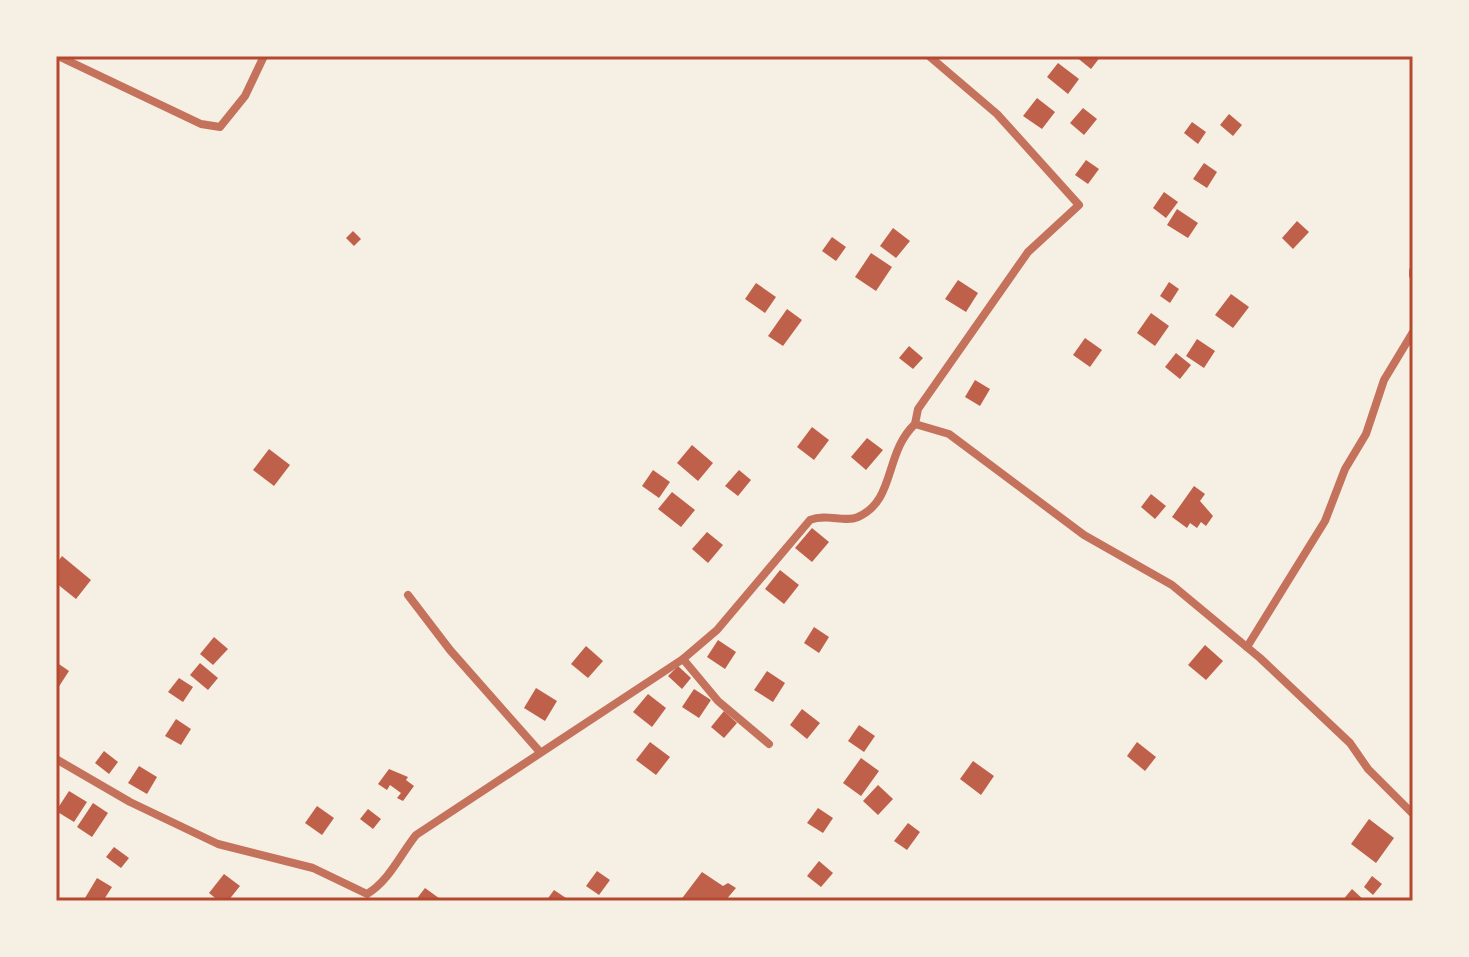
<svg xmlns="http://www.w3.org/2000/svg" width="1469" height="957" font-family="'Open Sans',sans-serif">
	<rect width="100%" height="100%" fill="#f6efe4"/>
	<g fill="#bf614a">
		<path d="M 1075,56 L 1101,56 L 1091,69 Z"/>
		<path d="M 1058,63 L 1079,79 L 1068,94 L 1047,77 Z"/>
		<path d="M 1037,98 L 1055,112 L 1042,129 L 1023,116 Z"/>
		<path d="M 1083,108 L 1097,119 L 1084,135 L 1070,123 Z"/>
		<path d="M 1229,114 L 1242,125 L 1233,136 L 1220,125 Z"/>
		<path d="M 1192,122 L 1206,132 L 1198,144 L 1184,133 Z"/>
		<path d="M 1086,160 L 1099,169 L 1088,184 L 1075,175 Z"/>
		<path d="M 1204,163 L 1217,172 L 1207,188 L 1193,179 Z"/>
		<path d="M 1164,192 L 1178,202 L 1166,218 L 1153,208 Z"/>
		<path d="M 1177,209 L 1198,223 L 1188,238 L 1167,225 Z"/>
		<path d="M 1297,221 L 1309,232 L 1293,249 L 1282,238 Z"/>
		<path d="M 893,228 L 910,241 L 896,258 L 880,246 Z"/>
		<path d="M 353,231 L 361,239 L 354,246 L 346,238 Z"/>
		<path d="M 832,237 L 846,247 L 836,261 L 822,251 Z"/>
		<path d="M 871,253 L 892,267 L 876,291 L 855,277 Z"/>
		<path d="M 958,280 L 978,293 L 966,312 L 945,299 Z"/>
		<path d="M 1169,282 L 1179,289 L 1170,303 L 1160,296 Z"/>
		<path d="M 756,283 L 776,297 L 765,313 L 745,299 Z"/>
		<path d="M 1231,294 L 1249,307 L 1233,328 L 1215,315 Z"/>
		<path d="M 787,309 L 802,320 L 783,346 L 768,336 Z"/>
		<path d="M 1151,313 L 1169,326 L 1155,346 L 1137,333 Z"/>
		<path d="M 1085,338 L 1102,350 L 1090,367 L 1073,355 Z"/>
		<path d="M 1197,339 L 1215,351 L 1204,368 L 1186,356 Z"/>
		<path d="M 909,346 L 923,358 L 913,369 L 899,358 Z"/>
		<path d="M 1176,353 L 1191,365 L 1180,379 L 1165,367 Z"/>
		<path d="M 975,380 L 990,389 L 980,406 L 965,397 Z"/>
		<path d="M 812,427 L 829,440 L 814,460 L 797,447 Z"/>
		<path d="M 867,438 L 883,450 L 866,470 L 851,457 Z"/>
		<path d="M 692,445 L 713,463 L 698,481 L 677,463 Z"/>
		<path d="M 269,449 L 290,465 L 274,486 L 253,470 Z"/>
		<path d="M 653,470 L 670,482 L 659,498 L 642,486 Z"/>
		<path d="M 739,470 L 751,480 L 738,496 L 725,486 Z"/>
		<path d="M 1194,486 L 1205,494 L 1200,501 L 1213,516 L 1206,526 L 1201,522 L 1197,528 L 1190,523 L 1187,528 L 1172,517 Z"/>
		<path d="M 672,492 L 695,510 L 681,527 L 658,509 Z"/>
		<path d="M 1151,494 L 1166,506 L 1155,519 L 1141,507 Z"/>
		<path d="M 812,528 L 829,542 L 812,562 L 795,548 Z"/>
		<path d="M 707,532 L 723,545 L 708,563 L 692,549 Z"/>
		<path d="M 62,556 L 91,580 L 76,599 L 56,583 L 56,564 Z"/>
		<path d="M 780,570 L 799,585 L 784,604 L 765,589 Z"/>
		<path d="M 814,627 L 829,637 L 819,653 L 804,643 Z"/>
		<path d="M 214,637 L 228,649 L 213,665 L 200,654 Z"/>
		<path d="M 718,640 L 736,652 L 725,669 L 707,657 Z"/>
		<path d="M 1205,645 L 1223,661 L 1206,680 L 1188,665 Z"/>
		<path d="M 586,646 L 603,661 L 588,678 L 571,664 Z"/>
		<path d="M 56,662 L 69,671 L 56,691 Z"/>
		<path d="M 200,663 L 218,678 L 208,690 L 190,675 Z"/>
		<path d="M 678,666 L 691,678 L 682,689 L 668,676 Z"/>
		<path d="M 767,671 L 785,683 L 773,702 L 754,690 Z"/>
		<path d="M 179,678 L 193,687 L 183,702 L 168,692 Z"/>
		<path d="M 536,688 L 557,701 L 545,721 L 524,708 Z"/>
		<path d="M 694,689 L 711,700 L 699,718 L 682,707 Z"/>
		<path d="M 648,694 L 666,708 L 652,727 L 633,712 Z"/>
		<path d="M 802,709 L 820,723 L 807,739 L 790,725 Z"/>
		<path d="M 724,711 L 737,723 L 724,738 L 711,727 Z"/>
		<path d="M 176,719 L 191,729 L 181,745 L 165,736 Z"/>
		<path d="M 859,725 L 875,736 L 864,752 L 848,741 Z"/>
		<path d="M 650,742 L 670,757 L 656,775 L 636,760 Z"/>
		<path d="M 1137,742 L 1156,757 L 1145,771 L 1127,756 Z"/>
		<path d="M 104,751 L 118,762 L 109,774 L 95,763 Z"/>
		<path d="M 861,758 L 879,771 L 861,796 L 843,783 Z"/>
		<path d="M 973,761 L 994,776 L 981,795 L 960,779 Z"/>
		<path d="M 139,766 L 157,777 L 147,794 L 128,783 Z"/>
		<path d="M 389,769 L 408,777 L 406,780 L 414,786 L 403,801 L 397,798 L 401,793 L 390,785 L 387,790 L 378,784 Z"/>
		<path d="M 878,785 L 893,799 L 878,815 L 863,801 Z"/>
		<path d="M 69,791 L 87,802 L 74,822 L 56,811 Z"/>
		<path d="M 93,803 L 108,813 L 92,837 L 77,827 Z"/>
		<path d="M 317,806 L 334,818 L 322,835 L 305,823 Z"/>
		<path d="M 818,808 L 833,818 L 823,833 L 807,823 Z"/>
		<path d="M 368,809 L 381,819 L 373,829 L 360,819 Z"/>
		<path d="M 1369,819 L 1394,838 L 1376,863 L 1351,844 Z"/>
		<path d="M 908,823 L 920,832 L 907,850 L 894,841 Z"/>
		<path d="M 114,847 L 129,858 L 121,868 L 106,857 Z"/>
		<path d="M 819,861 L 833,873 L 821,887 L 807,876 Z"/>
		<path d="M 597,871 L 610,880 L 599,895 L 586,886 Z"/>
		<path d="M 702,872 L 723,886 L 728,883 L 736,888 L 725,901 L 680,901 Z"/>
		<path d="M 224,874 L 240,886 L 228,901 L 219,901 L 209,893 Z"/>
		<path d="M 1372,876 L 1382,884 L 1373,895 L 1364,887 Z"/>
		<path d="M 97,878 L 112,887 L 103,901 L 90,901 L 85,898 Z"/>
		<path d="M 425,888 L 443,901 L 415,901 Z"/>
		<path d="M 1352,889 L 1365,901 L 1342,901 Z"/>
		<path d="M 554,890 L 566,898 L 563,901 L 546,901 Z"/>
	</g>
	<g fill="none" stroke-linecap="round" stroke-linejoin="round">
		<g stroke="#c5725c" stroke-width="8">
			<path d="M 58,56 L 201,124 L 220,127 L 245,96 L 264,56"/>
			<path d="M 1413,271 L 1413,275"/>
			<path d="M 915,424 L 918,409 L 1028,252 L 1079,205 L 997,114 L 929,56"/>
			<path d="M 408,595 L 450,650 L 540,752"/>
			<path d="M 1247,647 L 1325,521 L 1345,469 L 1366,434 L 1384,380 L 1413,332"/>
			<path d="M 683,659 L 718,701 L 769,744"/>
			<path d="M 56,759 L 130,802 L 218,844 L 313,868 L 367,894 C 389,881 400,855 416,835 L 683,659 L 717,630 L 810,520 C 827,513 844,523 858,517 C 896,500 884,453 915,424 L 949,434 L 1084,535 L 1172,585 L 1260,658 L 1350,743 L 1368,769 L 1413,814"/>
		</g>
	</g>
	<rect width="1469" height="957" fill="none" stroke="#f6efe4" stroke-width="116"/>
	<rect x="58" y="58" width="1353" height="841" fill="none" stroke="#b5482f" stroke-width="3"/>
</svg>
